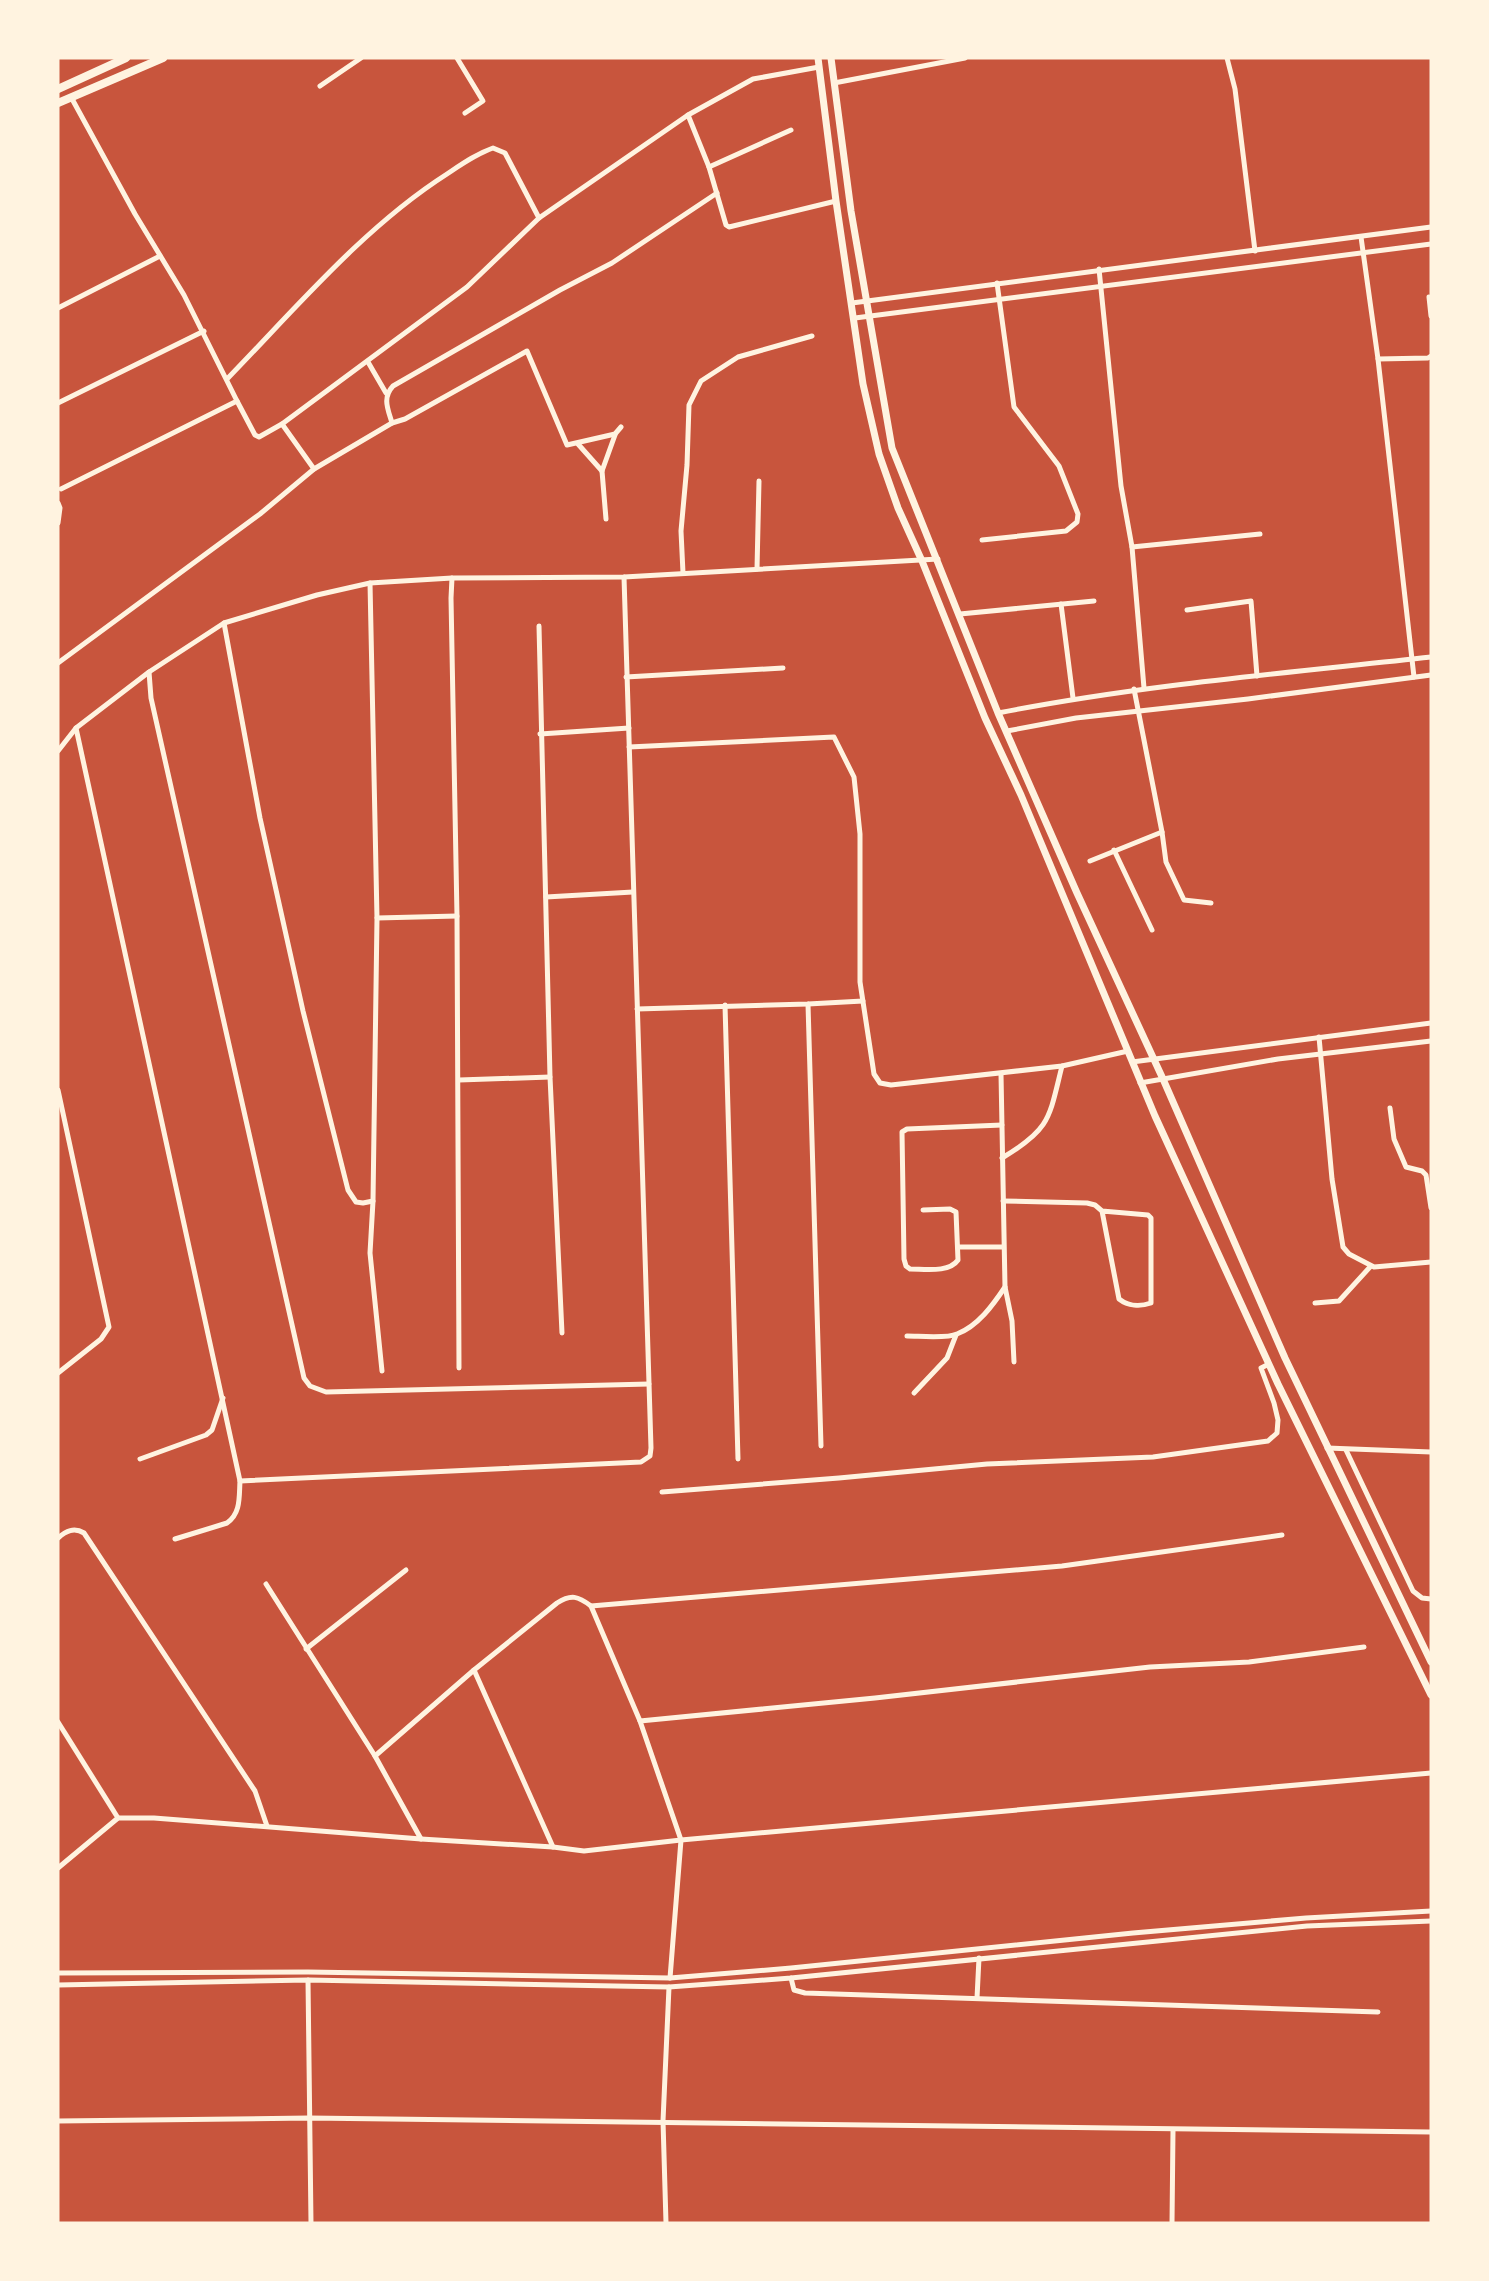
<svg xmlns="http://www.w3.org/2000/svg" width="1489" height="2281" font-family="Inter,sans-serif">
	<rect width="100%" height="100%" fill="#c8553d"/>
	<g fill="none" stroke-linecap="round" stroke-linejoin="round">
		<g stroke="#fff3e0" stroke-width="5">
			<path d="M 457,58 L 483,101 L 465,113"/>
			<path d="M 1227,58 L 1235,89 L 1255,251"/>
			<path d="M 834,83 L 965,58"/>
			<path d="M 320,86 L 361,58"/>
			<path d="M 688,115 L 709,167 L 726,225 L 729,227 L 836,201"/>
			<path d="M 709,167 L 791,130"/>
			<path d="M 1361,237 L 1378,359 L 1414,677"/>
			<path d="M 1099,269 L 1121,486 L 1132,547 L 1144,688"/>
			<path d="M 1429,297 L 1431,316"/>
			<path d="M 852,303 L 1431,227"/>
			<path d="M 58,308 L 160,256"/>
			<path d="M 855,318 L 1431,244"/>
			<path d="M 1378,359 L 1428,358 L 1431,356"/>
			<path d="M 368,362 L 386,393"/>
			<path d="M 228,378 C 296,308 364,227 447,174 C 462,164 476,154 493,148 L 505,153 L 539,218"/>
			<path d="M 237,401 L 255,435 L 259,437 L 282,424 L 314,469"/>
			<path d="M 58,403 L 204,331"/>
			<path d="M 392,423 C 388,409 382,398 393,386 L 560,290 L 612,263 L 717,193"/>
			<path d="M 282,424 L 467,287 L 539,218 L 688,115 L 753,79 L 819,67"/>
			<path d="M 578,444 L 602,471 L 606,519"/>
			<path d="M 602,471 L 615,435"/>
			<path d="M 61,489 L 237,401 L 184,295 L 135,214 L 71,97"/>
			<path d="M 58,503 L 60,508 L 58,523"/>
			<path d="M 982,540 L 1066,531 L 1077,522 L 1078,514 L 1059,466 L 1014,407 L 997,283"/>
			<path d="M 1132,547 L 1260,534"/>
			<path d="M 757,569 L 759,481"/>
			<path d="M 683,573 L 681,531 L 687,465 L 689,405 L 701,381 L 738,357 L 812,336"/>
			<path d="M 452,578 L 451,598 L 457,916 L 459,1368"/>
			<path d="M 370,583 L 377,918 L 373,1201 L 370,1253 L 382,1371"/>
			<path d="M 1061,604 L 1073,698"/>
			<path d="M 1187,610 L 1251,601 L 1257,676"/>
			<path d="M 960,614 L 1094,601"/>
			<path d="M 224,623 L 260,818 L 303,1011 L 348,1190 L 356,1202 L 363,1203 L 373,1201"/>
			<path d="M 539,626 L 550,1077 L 562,1333"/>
			<path d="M 58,663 L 260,514 L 314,469 L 392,423 L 405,419 L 527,351 L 567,445 L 615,434 L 621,427"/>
			<path d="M 149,672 L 151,698 L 304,1378 L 310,1386 L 326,1392 L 649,1384"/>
			<path d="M 626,677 L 783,668"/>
			<path d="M 1134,689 L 1162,832 L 1166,862 L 1184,900 L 1211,903"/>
			<path d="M 998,713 C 1141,685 1286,673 1431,657"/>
			<path d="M 76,728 L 240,1481 L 641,1462 L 650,1456 L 651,1448 L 624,577"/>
			<path d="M 1007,731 L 1076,718 L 1248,699 L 1431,675"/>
			<path d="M 540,734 L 629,728"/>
			<path d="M 629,747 L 834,737 L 854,777 L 860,834 L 860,982 L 874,1074 L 880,1083 L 891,1085 L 1062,1066 L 1128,1051"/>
			<path d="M 58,751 L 76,728 L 149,672 L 224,623 L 317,595 L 370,583 L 452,578 L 624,577 L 938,559"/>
			<path d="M 1114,850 L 1152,930"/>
			<path d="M 1090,861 L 1162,832"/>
			<path d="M 546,897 L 633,892"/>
			<path d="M 377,918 L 457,916"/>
			<path d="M 808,1004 L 821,1446"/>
			<path d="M 725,1005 L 738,1459"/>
			<path d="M 637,1009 L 808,1004 L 863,1001"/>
			<path d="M 1319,1037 L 1332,1179 L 1343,1247 L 1349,1254 L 1374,1267 L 1431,1262"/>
			<path d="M 1132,1062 L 1431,1023"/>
			<path d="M 1001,1074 L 1005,1287 L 1012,1321 L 1014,1362"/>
			<path d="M 459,1080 L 550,1077"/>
			<path d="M 1140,1083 L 1278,1059 L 1431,1041"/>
			<path d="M 58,1090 L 109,1327 L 101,1339 L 58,1373"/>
			<path d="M 1390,1108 L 1394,1139 L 1406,1167 L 1422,1171 L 1426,1175 L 1431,1208"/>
			<path d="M 1002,1158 C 1051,1129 1049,1118 1062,1066"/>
			<path d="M 1003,1201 L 1087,1203 L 1095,1205 L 1102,1211 L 1148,1215 L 1151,1218 L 1151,1303 C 1140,1307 1128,1306 1119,1299 L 1102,1211"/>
			<path d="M 923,1210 L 950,1209 L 956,1212 L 958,1260 C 949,1273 925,1269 910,1269 L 906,1266 L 904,1259 L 902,1132 L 907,1129 L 1002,1125"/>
			<path d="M 958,1247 L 1003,1247"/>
			<path d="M 1315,1303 L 1339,1301 L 1370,1267"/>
			<path d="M 907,1336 C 919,1336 947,1339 957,1334 C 978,1326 993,1305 1005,1287"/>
			<path d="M 914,1393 L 947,1358 L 956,1335"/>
			<path d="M 1327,1448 L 1431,1452"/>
			<path d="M 1346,1450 L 1413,1591 L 1422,1598 L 1431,1599"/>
			<path d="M 140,1459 L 206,1435 L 212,1430 L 223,1398"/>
			<path d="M 662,1492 L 839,1478 L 987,1464 L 1153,1457 L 1268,1441 L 1277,1433 L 1278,1420 L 1274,1403 L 1261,1368 L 1269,1364"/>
			<path d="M 58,1538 C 66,1531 74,1527 84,1533 L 255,1791 L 267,1826"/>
			<path d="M 175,1539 L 227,1523 C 241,1513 239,1497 240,1481"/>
			<path d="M 266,1584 L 375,1756 L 421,1839"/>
			<path d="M 591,1606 L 640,1721 L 681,1840 L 670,1978"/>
			<path d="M 306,1649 L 406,1570"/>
			<path d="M 474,1670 L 553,1847"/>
			<path d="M 640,1721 L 875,1698 L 1150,1667 L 1249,1662 L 1364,1647"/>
			<path d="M 58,1722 L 118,1818"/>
			<path d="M 375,1756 L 474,1670 L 557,1603 C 571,1594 578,1596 591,1606 L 1062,1566 L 1282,1535"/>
			<path d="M 58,1868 L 118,1818 L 154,1818 L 421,1839 L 553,1847 L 584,1851 L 681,1840 L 1431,1773"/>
			<path d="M 58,1973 L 308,1972 L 670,1978 L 791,1968 L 1133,1933 L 1306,1918 L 1431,1911"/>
			<path d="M 791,1978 L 794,1990 L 805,1993 L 1378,2012"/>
			<path d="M 308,1980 L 311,2223"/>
			<path d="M 58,1985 L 308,1980 L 669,1987 L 791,1978 L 1307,1926 L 1431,1921"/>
			<path d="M 977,1998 L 979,1958"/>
			<path d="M 58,2121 L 309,2118 L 1431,2132"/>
			<path d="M 666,2223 L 663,2121 L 669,1987"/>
			<path d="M 1172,2223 L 1173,2130"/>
		</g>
		<g stroke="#fff3e0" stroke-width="7">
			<path d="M 818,58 L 836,201 L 863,384 L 879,454 L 898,508 L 922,561 L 985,718 L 1021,795 L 1155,1116 L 1278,1384 L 1431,1695"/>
			<path d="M 831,58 L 851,211 L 892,448 L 998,713 L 1077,893 L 1163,1079 L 1285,1358 L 1431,1662"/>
		</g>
		<g stroke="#fff3e0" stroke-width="8">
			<path d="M 58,89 L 126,58"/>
			<path d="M 58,103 L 163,58"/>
		</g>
	</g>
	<rect width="1489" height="2281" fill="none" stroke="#fff3e0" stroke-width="119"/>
</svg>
